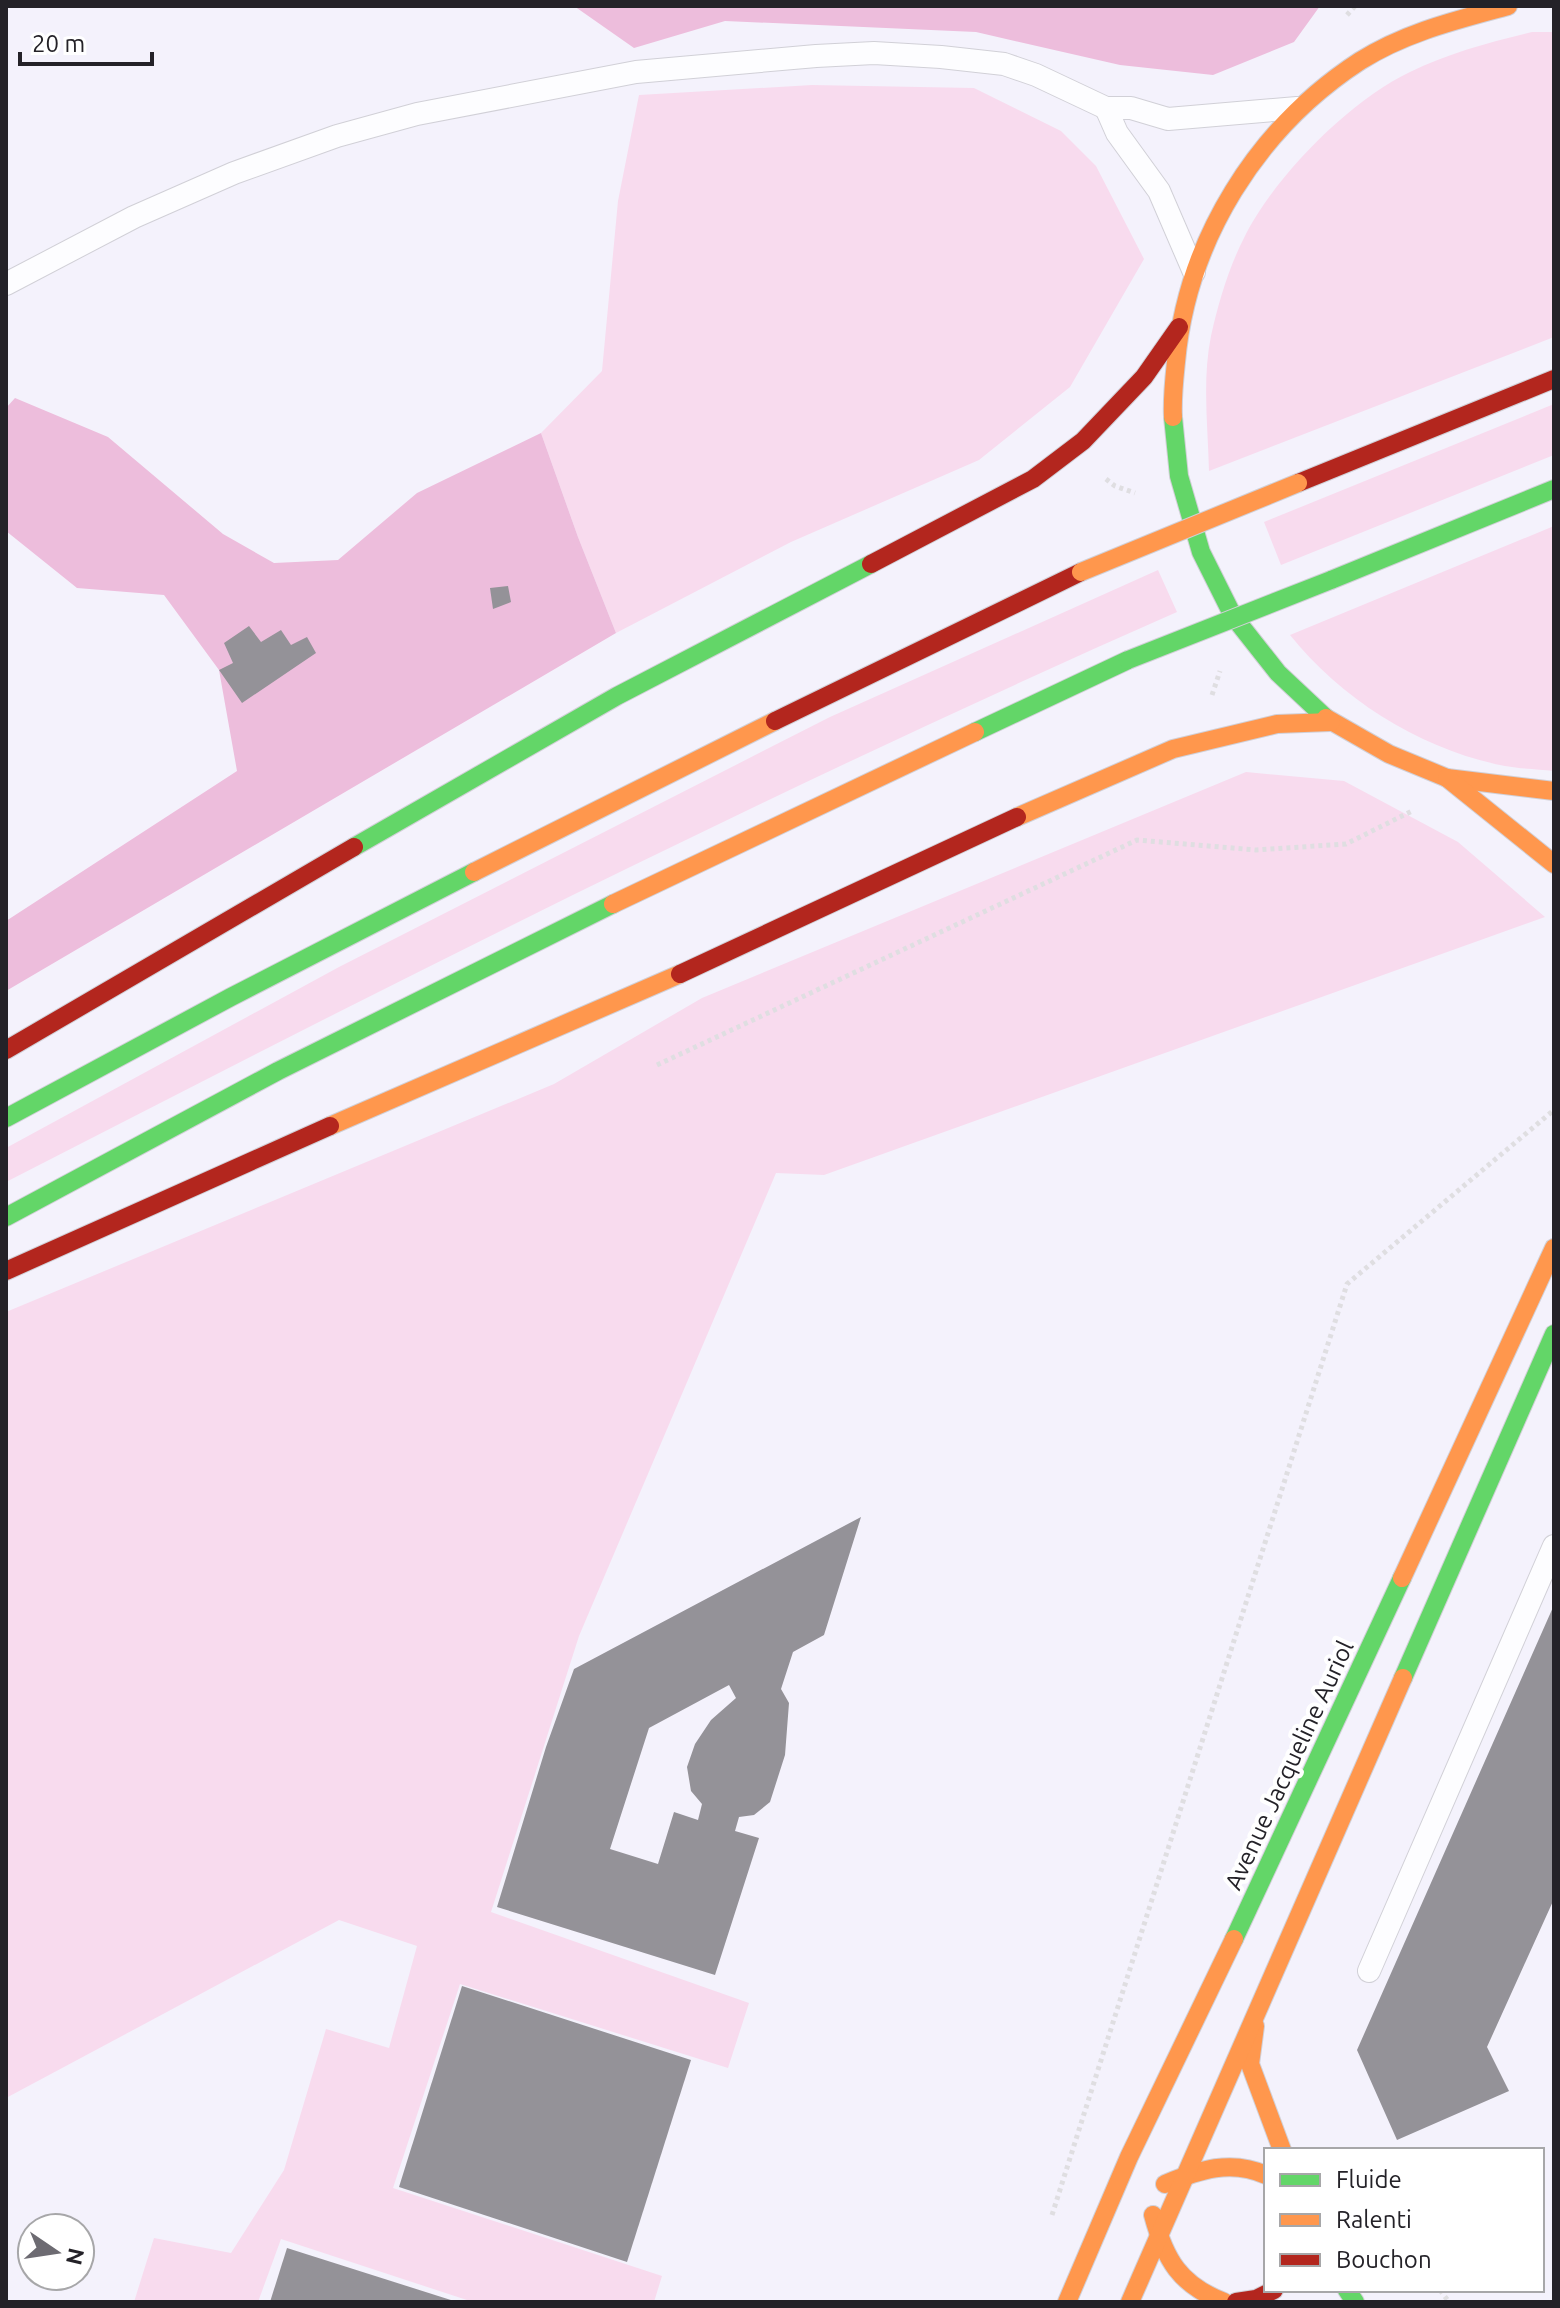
<svg xmlns="http://www.w3.org/2000/svg" width="1560" height="2308" font-family="Ubuntu,sans-serif">
	<rect width="100%" height="100%" fill="#f4f2fc"/>
	<g fill="#f8dbee">
		<path d="M 1532,32 L 1554,32 L 1554,337 L 1209,471 C 1208,427 1202,380 1211,336 C 1218,304 1229,267 1244,238 C 1273,178 1350,100 1410,72 C 1449,53 1490,42 1532,32 Z"/>
		<path d="M 812,85 L 974,88 L 1061,131 L 1096,166 L 1144,259 L 1070,387 L 979,460 L 791,542 L 616,633 L 578,537 L 541,433 L 602,371 L 618,201 L 639,95 Z"/>
		<path d="M 1554,404 L 1554,455 L 1281,565 L 1264,522 Z"/>
		<path d="M 1554,526 L 1554,771 C 1538,769 1521,769 1505,766 C 1422,750 1342,700 1290,635 Z"/>
		<path d="M 1158,570 L 1177,612 C 780,787 392,983 6,1182 L 6,1148 L 339,967 L 830,717 Z"/>
		<path d="M 1246,772 L 1344,781 L 1458,842 L 1545,917 L 824,1175 L 776,1173 L 579,1636 L 491,1912 L 749,2003 L 728,2068 L 460,1984 L 393,2188 L 662,2276 L 654,2302 L 473,2302 L 281,2239 L 258,2302 L 134,2302 L 154,2238 L 231,2253 L 284,2170 L 326,2029 L 389,2048 L 417,1946 L 339,1920 L 6,2098 L 6,1312 L 554,1084 L 702,998 Z"/>
	</g>
	<g fill="#edbddc">
		<path d="M 574,6 L 1320,6 L 1294,42 L 1213,75 L 1120,65 L 976,32 L 725,21 L 634,48 Z"/>
		<path d="M 15,398 L 108,437 L 223,534 L 274,563 L 338,560 L 417,493 L 541,433 L 578,537 L 616,633 L 6,991 L 6,921 L 237,771 L 219,670 L 164,595 L 77,588 L 6,531 L 6,408 Z"/>
	</g>
	<g fill="#949298" fill-rule="evenodd">
		<path d="M 508,586 L 511,602 L 493,609 L 490,588 Z"/>
		<path d="M 249,626 L 261,642 L 281,630 L 291,645 L 307,637 L 316,653 L 242,703 L 219,670 L 233,663 L 224,643 Z"/>
		<path d="M 861,1517 L 824,1635 L 793,1652 L 781,1689 L 789,1703 L 785,1755 L 770,1802 L 754,1815 L 739,1817 L 735,1831 L 759,1838 L 715,1975 L 497,1907 L 546,1747 L 574,1669 ZM 729,1685 L 736,1698 L 711,1720 L 695,1744 L 687,1767 L 691,1791 L 702,1804 L 698,1820 L 674,1812 L 658,1864 L 610,1849 L 649,1728 Z"/>
		<path d="M 1554,1605 L 1554,1899 L 1487,2047 L 1509,2091 L 1397,2140 L 1357,2050 Z"/>
		<path d="M 462,1986 L 691,2060 L 627,2262 L 399,2187 Z"/>
		<path d="M 287,2248 L 454,2301 L 454,2302 L 270,2302 Z"/>
	</g>
	<g fill="none" stroke-linecap="round" stroke-linejoin="round">
		<g stroke="#d1d0d7" stroke-width="24">
			<g id="lane">
				<path d="M 1106,108 L 1117,133 L 1159,191 L 1194,272"/>
				<path d="M 6,284 L 134,217 L 234,173 L 337,136 L 417,114 L 636,72 L 816,56 L 874,53 L 941,57 L 1004,64 L 1036,75 L 1106,108 L 1131,108 L 1168,119 L 1297,108"/>
				<path d="M 1369,1971 L 1554,1546"/>
			</g>
		</g>
		<g stroke="#d1d0d7" stroke-width="20">
			<g id="fast">
				<path d="M 1173,417 L 1179,476 L 1201,552 L 1233,616 L 1278,673 L 1326,718"/>
				<path d="M 1331,580 L 1554,489"/>
				<path d="M 975,732 L 1128,660"/>
				<path d="M 354,847 L 617,696 L 871,564"/>
				<path d="M 6,1118 L 231,997 L 474,872"/>
				<path d="M 6,1217 L 278,1071 L 613,904"/>
				<path d="M 1403,1678 L 1554,1334"/>
				<path d="M 1234,1939 L 1402,1578"/>
				<path d="M 1347,2290 L 1355,2302"/>
			</g>
		</g>
		<g stroke="#d1d0d7" stroke-width="20">
			<g id="slow">
				<path d="M 1173,417 C 1172,398 1174,381 1176,362 C 1187,240 1257,128 1360,61 C 1406,32 1457,20 1508,6"/>
				<path d="M 1326,718 L 1389,754 L 1447,778 L 1554,791"/>
				<path d="M 1447,778 L 1554,864"/>
				<path d="M 1017,817 L 1173,749 L 1277,724 L 1331,722"/>
				<path d="M 474,872 L 775,721"/>
				<path d="M 613,904 L 975,732"/>
				<path d="M 330,1126 L 680,974"/>
				<path d="M 1402,1578 L 1554,1248"/>
				<path d="M 1255,2026 L 1250,2064 L 1282,2150"/>
				<path d="M 1165,2184 C 1199,2170 1231,2159 1266,2175"/>
				<path d="M 1153,2215 C 1165,2260 1180,2285 1224,2302"/>
				<path d="M 1067,2302 L 1129,2157 L 1234,1939"/>
				<path d="M 1130,2302 L 1403,1678"/>
			</g>
		</g>
		<g stroke="#d1d0d7" stroke-width="20">
			<g id="jam">
				<path d="M 1298,483 L 1554,379"/>
				<path d="M 871,564 L 1033,479 L 1083,441 L 1144,377 L 1179,327"/>
				<path d="M 775,721 L 1081,572"/>
				<path d="M 680,974 L 1017,817"/>
				<path d="M 6,1050 L 354,847"/>
				<path d="M 6,1271 L 330,1126"/>
				<path d="M 1236,2302 L 1256,2299 L 1274,2290"/>
			</g>
		</g>
		<g stroke="#dfdee1" stroke-width="5" stroke-dasharray="4 4" stroke-linecap="butt">
			<path d="M 1347,15 L 1355,6"/>
			<path d="M 1106,479 L 1115,486 L 1135,493"/>
			<path d="M 1212,695 L 1220,671"/>
			<path d="M 657,1065 L 1137,840 L 1256,850 L 1346,844 L 1412,811"/>
			<path d="M 1052,2215 L 1347,1284 L 1554,1110"/>
			<path d="M 1440,2290 L 1449,2302"/>
		</g>
		<use href="#lane" stroke="#fdfdff" stroke-width="22"/>
		<use href="#fast" stroke="#63d668" stroke-width="18"/>
		<use href="#slow" stroke="#ff974d" stroke-width="18"/>
		<use href="#jam" stroke="#b3261e" stroke-width="18"/>
		<g stroke="#d1d0d7" stroke-width="20" stroke-linecap="butt">
			<path id="fast-bridge" d="M 1128,660 L 1331,580"/>
		</g>
		<g stroke="#d1d0d7" stroke-width="20" stroke-linecap="butt">
			<path id="slow-bridge" d="M 1081,572 L 1298,483"/>
		</g>
		<use href="#fast-bridge" stroke="#63d668" stroke-width="18"/>
		<use href="#slow-bridge" stroke="#ff974d" stroke-width="18"/>
	</g>
	<g text-anchor="middle" dominant-baseline="central" stroke-width="8" stroke-linejoin="round" paint-order="stroke">
		<g font-size="24" fill="#242228" stroke="#fff">
			<text transform="translate(1289 1765) rotate(-65)">Avenue Jacqueline Auriol</text>
		</g>
	</g>
	<rect width="1560" height="2308" fill="none" stroke="#242228" stroke-width="16"/>
	<rect x="1264" y="2148" width="280" height="144" fill="#ffffff" stroke="#a7a7a9" stroke-width="2"/>
	<rect x="1280" y="2174" width="40" height="12" fill="#63d668" stroke="#a7a7a9" stroke-width="2"/>
	<text x="1336" y="2188" font-size="24" fill="#242228">Fluide</text>
	<rect x="1280" y="2214" width="40" height="12" fill="#ff974d" stroke="#a7a7a9" stroke-width="2"/>
	<text x="1336" y="2228" font-size="24" fill="#242228">Ralenti</text>
	<rect x="1280" y="2254" width="40" height="12" fill="#b3261e" stroke="#a7a7a9" stroke-width="2"/>
	<text x="1336" y="2268" font-size="24" fill="#242228">Bouchon</text>
	<g transform="translate(56 2252) rotate(103)"><circle r="38" fill="#ffffff" stroke="#a7a7a9" stroke-width="2"/>
	<path d="M0-6L14 30L0 20L-14 30Z" fill="#6d6b72"/>
	<text y="-12" font-size="22" font-weight="bold" text-anchor="middle" fill="#242228">N</text>
	</g>
	<path d="M20 52v12h132v-12" fill="none" stroke="#242228" stroke-width="4"/>
	<text x="32" y="52" font-size="24" fill="#242228" stroke="#ffffff" stroke-width="6" paint-order="stroke">20 m</text>
</svg>
